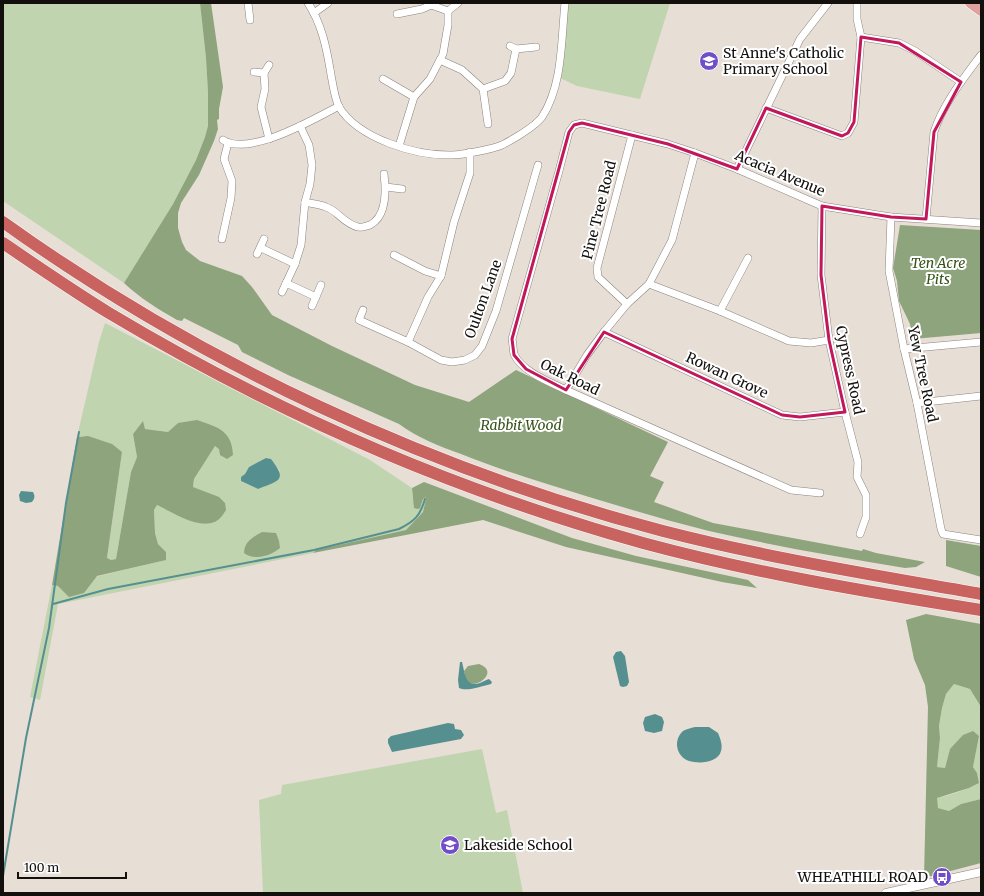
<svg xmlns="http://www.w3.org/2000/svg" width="984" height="896" font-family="Merriweather,serif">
	<rect width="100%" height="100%" fill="#e7ded6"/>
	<g fill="#c0d4af" fill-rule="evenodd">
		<path d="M 3,3 L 200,3 L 206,58 L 208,92 L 208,127 L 205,137 L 196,160 L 173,204 L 124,283 L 3,201 Z"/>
		<path d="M 565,3 L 670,3 L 640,99 L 577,86 L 558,77 Z"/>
		<path d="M 105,323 L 370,460 L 412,488 L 413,500 L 426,497 L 426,499 L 423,512 L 406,530 L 316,550 L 313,553 L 58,604 L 40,700 L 30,697 L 52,585 L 58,586 L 165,560 L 166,552 L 158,544 L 155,533 L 154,510 L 157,505 L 194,522 L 208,524 L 218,520 L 219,498 L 193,487 L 194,479 L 215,446 L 233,455 L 178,423 L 168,432 L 145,429 L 142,422 L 133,434 L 137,457 L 131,472 L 116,559 L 111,560 L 107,559 L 122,452 L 83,436 L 77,437 L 99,342 ZM 266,458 L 271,459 L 280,471 L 258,489 L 241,481 L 241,477 L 245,474 L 249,467 Z"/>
		<path d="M 954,684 L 970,689 L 981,707 L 981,799 L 961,804 L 949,811 L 938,808 L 936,798 C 951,795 966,790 979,783 L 977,773 L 973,767 L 979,736 L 950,749 L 945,768 L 937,767 L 940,738 L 939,726 L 942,708 L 946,694 Z"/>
		<path d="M 482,749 L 496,813 L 507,810 L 523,893 L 263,893 L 259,800 L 281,794 L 282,785 Z"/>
	</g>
	<g fill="#8ea47c">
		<path d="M 200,3 L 211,3 L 223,87 L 219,109 L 219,119 L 217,120 L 218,129 L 214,141 L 199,175 L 181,203 L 178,213 L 178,228 L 182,242 L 186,250 L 200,261 L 242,276 L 252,287 L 272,315 L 332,346 L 415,385 L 469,402 L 516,370 L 668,442 L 650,476 L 664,482 L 654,502 L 713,523 L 862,551 L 863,549 L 876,553 L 925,562 L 916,567 L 905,568 C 839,557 774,546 709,531 C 653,517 599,500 544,483 C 516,474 488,465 461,454 C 439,446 418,438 399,424 L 288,375 L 242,352 L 238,345 L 184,318 L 182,321 L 177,320 C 158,309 140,298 124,283 L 173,204 L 196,160 L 205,137 L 208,126 L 208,92 L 206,58 Z"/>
		<path d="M 900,225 L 981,230 L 981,333 L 913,339 L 910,324 L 899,301 L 897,281 L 893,268 Z"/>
		<path d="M 197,420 C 217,427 232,430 233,455 L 227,459 L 220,455 L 219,449 L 215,446 L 194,479 L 193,487 L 219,497 L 225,503 L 226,510 C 224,513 221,518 218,520 C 202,532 172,512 157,505 L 154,510 L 155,533 L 158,544 L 166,552 L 166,560 L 97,576 L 84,593 L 69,597 L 58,586 L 52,585 L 77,437 L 88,436 L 112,444 L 122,452 L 107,558 L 111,560 L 116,559 L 131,472 L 137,457 L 133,434 L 143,421 L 145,429 L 168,432 L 178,423 Z"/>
		<path d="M 424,482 L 572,538 L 636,556 L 748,580 L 757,588 L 722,582 L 566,547 L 483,520 L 313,553 L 316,550 L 406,530 L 423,512 L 426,499 L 426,497 L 423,499 L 420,508 L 418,509 L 414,508 L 412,488 Z"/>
		<path d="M 262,532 L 276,533 L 279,541 L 280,548 C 271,556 254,561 244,553 C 244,542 253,537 262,532 Z"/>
		<path d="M 946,540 L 981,546 L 981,577 L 946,566 Z"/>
		<path d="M 926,614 L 981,624 L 981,707 L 970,689 L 954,684 L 946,694 L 942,708 L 939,726 L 940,738 L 937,767 L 945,768 L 950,749 L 963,735 L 973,731 L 979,736 L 973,767 L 977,773 L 979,783 L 969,788 L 937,798 L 938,808 L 949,811 L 961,804 L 981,799 L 981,863 L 924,878 L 928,707 L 925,685 L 914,659 L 906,620 Z"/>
		<path d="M 479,664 C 501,672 474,691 467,681 C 465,679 465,674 464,671 L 468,666 Z"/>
	</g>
	<g fill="#568f8f">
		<path d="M 266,458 L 271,459 C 288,481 279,480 258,489 L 241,481 L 241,477 L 245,474 L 249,467 Z"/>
		<path d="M 21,491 L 33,492 C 35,496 35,498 32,502 L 26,503 L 20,501 L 19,495 Z"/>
		<path d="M 621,651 L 625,656 L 629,682 L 627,686 L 623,687 L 620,686 L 613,657 L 616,652 Z"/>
		<path d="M 460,662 L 462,662 C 465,673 465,688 480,683 C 484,681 486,680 489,679 L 492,682 L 491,684 C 482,686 467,692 459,688 L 458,680 Z"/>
		<path d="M 655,714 L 662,717 L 664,722 L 662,731 L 654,733 L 645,731 L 643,723 L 645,717 Z"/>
		<path d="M 448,723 L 454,724 L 455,729 L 461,730 L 464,735 L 461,739 L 392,752 L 388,743 L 388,739 L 391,736 Z"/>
		<path d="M 695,727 L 709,727 L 718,733 C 720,738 723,745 721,751 C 718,763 699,764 689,761 C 676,756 673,740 683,731 C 686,729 691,728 695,727 Z"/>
	</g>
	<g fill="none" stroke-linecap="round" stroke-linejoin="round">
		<g stroke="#568f8f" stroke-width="2">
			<path d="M 53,604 L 108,589 L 314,550 L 399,529 C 415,521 420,516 425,499"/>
			<path d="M 3,876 L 26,738 L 49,628 L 66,503 L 79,432"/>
		</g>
		<g stroke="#8b837d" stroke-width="8">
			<g id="minor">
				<path d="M 248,3 L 250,20"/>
				<path d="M 308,3 C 321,23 326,45 330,69 C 332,79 334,97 339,107 C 359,139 416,156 452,155 C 462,155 493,149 502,145 C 508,142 513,139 518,136 C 526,131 537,124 542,117 C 563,85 561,40 565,3"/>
				<path d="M 431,5 L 448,11"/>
				<path d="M 314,13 L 328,3"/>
				<path d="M 397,14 L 422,9 L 431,5 L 431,3"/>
				<path d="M 861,37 L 899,43 L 915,51 L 961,82"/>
				<path d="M 510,46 L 516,49 L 536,47"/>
				<path d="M 440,60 L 462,70 L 483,89 L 488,124"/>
				<path d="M 254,72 L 264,73 L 265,89 L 261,107 L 269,139"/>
				<path d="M 264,73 L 269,65"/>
				<path d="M 383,79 L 414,97"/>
				<path d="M 483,89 L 505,81 L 511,73 L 516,49"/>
				<path d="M 766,108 L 842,136 L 848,133 L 854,122 L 861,37 L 857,19 L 857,3"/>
				<path d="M 223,140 C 249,157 314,119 339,106"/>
				<path d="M 399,146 L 414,97 L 430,79 L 443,54 L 448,25 L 448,11 L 458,3"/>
				<path d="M 737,169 L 800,39 L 828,3"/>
				<path d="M 386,187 L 402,189"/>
				<path d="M 305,202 C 312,204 320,204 326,207 C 337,210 344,224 358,227 C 361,228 366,226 370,225 C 387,216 386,190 384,174"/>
				<path d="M 822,206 L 821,275 L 829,340 L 845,412 L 858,462 L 857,477 L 866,495 L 866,517 L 860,534"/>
				<path d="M 891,217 L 889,271 L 904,349 L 917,403 L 941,529 L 943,534 L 981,540"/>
				<path d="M 926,219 L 934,132 C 943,104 963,79 981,55"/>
				<path d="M 222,239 L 231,198 L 232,181 L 224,159 L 228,143"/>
				<path d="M 261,248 L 295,264"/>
				<path d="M 257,254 L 264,239"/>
				<path d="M 394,255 L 425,271 L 441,276"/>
				<path d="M 286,283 L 316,297"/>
				<path d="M 649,284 L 720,311 L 789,341 L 811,343 L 829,340"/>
				<path d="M 282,292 L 295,264 L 301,245 L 305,202 L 310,184 L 312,165 L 309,145 L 300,126"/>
				<path d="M 627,304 L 598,277 L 597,268 L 632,135"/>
				<path d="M 312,306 L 321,285"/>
				<path d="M 363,310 L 359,320 L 408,342 L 441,360 L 452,362 L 465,360 L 475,355 L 482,346 L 496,311 L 538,165"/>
				<path d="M 720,311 L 748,258"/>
				<path d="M 604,332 L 782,415 L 800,417 L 845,412"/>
				<path d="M 408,342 L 428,297 L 441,276 L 454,222 L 470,173 L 470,152"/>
				<path d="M 904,349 L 981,342"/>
				<path d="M 566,390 L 587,355 L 604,332 L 627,304 L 649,284 L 672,240 L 695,153"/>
				<path d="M 917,403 L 981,396"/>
				<path d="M 820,493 L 791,490 L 566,390 C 550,382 522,372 514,354 C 513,350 513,343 512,339 L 559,171 L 569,132 L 574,125 L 582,123 L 668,144 L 695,153 L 737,169 L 822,206 L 891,217 L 981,223"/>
			</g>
		</g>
		<g stroke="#8b837d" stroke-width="9">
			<path id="tertiary" d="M 886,893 L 981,872"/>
		</g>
		<g stroke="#fff" stroke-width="11">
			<path id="primary" d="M 970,3 L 981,11"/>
		</g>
		<g stroke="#fff" stroke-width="13">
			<g id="motorway">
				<path d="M 3,222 C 199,363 430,470 663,531 C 768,558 874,575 981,594"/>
				<path d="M 3,243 C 38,267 73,291 109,313 C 276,413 456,491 643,543 C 754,573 868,592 981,610"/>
			</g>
		</g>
		<use href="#minor" stroke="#fff" stroke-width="7"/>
		<use href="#tertiary" stroke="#fff" stroke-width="8"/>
		<use href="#primary" stroke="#dea1a0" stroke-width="10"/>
		<use href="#motorway" stroke="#c86360" stroke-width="12"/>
	</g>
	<path fill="none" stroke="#c2185b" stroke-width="3" stroke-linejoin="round" d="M 861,37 L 899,43 L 961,82 L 934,132 L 926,219 L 891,217 L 822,206 L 821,275 L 829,340 L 845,412 L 800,417 L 782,415 L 604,332 L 566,390 L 526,369 L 514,355 L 512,339 L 569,132 L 574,125 L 582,123 L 668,144 L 737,169 L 766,108 L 842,136 L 848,133 L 854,122 Z"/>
	<defs>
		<g id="school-disc" transform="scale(1)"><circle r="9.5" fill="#714ec7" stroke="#fff"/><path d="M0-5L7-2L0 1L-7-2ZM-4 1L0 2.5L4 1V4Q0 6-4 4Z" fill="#fff"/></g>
		<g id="bus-disc" transform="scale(1)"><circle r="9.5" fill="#714ec7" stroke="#fff"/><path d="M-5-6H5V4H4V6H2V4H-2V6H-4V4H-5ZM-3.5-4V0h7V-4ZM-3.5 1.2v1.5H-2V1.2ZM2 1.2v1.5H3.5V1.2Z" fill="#fff"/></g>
	</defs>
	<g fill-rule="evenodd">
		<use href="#school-disc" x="709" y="61"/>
		<use href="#school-disc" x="450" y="845"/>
		<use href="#bus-disc" x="942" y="877"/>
	</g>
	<g text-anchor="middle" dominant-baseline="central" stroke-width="4" stroke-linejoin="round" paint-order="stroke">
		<g font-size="14" fill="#120f0d" stroke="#fff" text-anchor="start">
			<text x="723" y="53">St Anne's Catholic<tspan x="723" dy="16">Primary School</tspan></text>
			<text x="464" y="845">Lakeside School</text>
			<text x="928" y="877" text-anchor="end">WHEATHILL ROAD</text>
		</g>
		<g font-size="14" fill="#120f0d" stroke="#fff">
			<text transform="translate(780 173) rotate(23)">Acacia Avenue</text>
			<text transform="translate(599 210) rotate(-76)">Pine Tree Road</text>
			<text transform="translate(483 299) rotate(-70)">Oulton Lane</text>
			<text transform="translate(850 370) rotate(78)">Cypress Road</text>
			<text transform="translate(923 374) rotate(78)">Yew Tree Road</text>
			<text transform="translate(727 375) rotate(25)">Rowan Grove</text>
			<text transform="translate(570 377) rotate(26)">Oak Road</text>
		</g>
		<g font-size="14" font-style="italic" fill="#365218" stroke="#fff">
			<text x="938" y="263">Ten Acre<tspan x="938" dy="16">Pits</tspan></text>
			<text x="521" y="425">Rabbit Wood</text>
		</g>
	</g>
	<rect width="984" height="896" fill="none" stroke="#120f0d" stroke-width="8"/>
	<path d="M18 872v6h108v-6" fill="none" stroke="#120f0d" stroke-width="2"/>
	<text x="24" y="872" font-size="12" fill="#120f0d" stroke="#ffffff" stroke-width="3" paint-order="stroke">100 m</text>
</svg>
